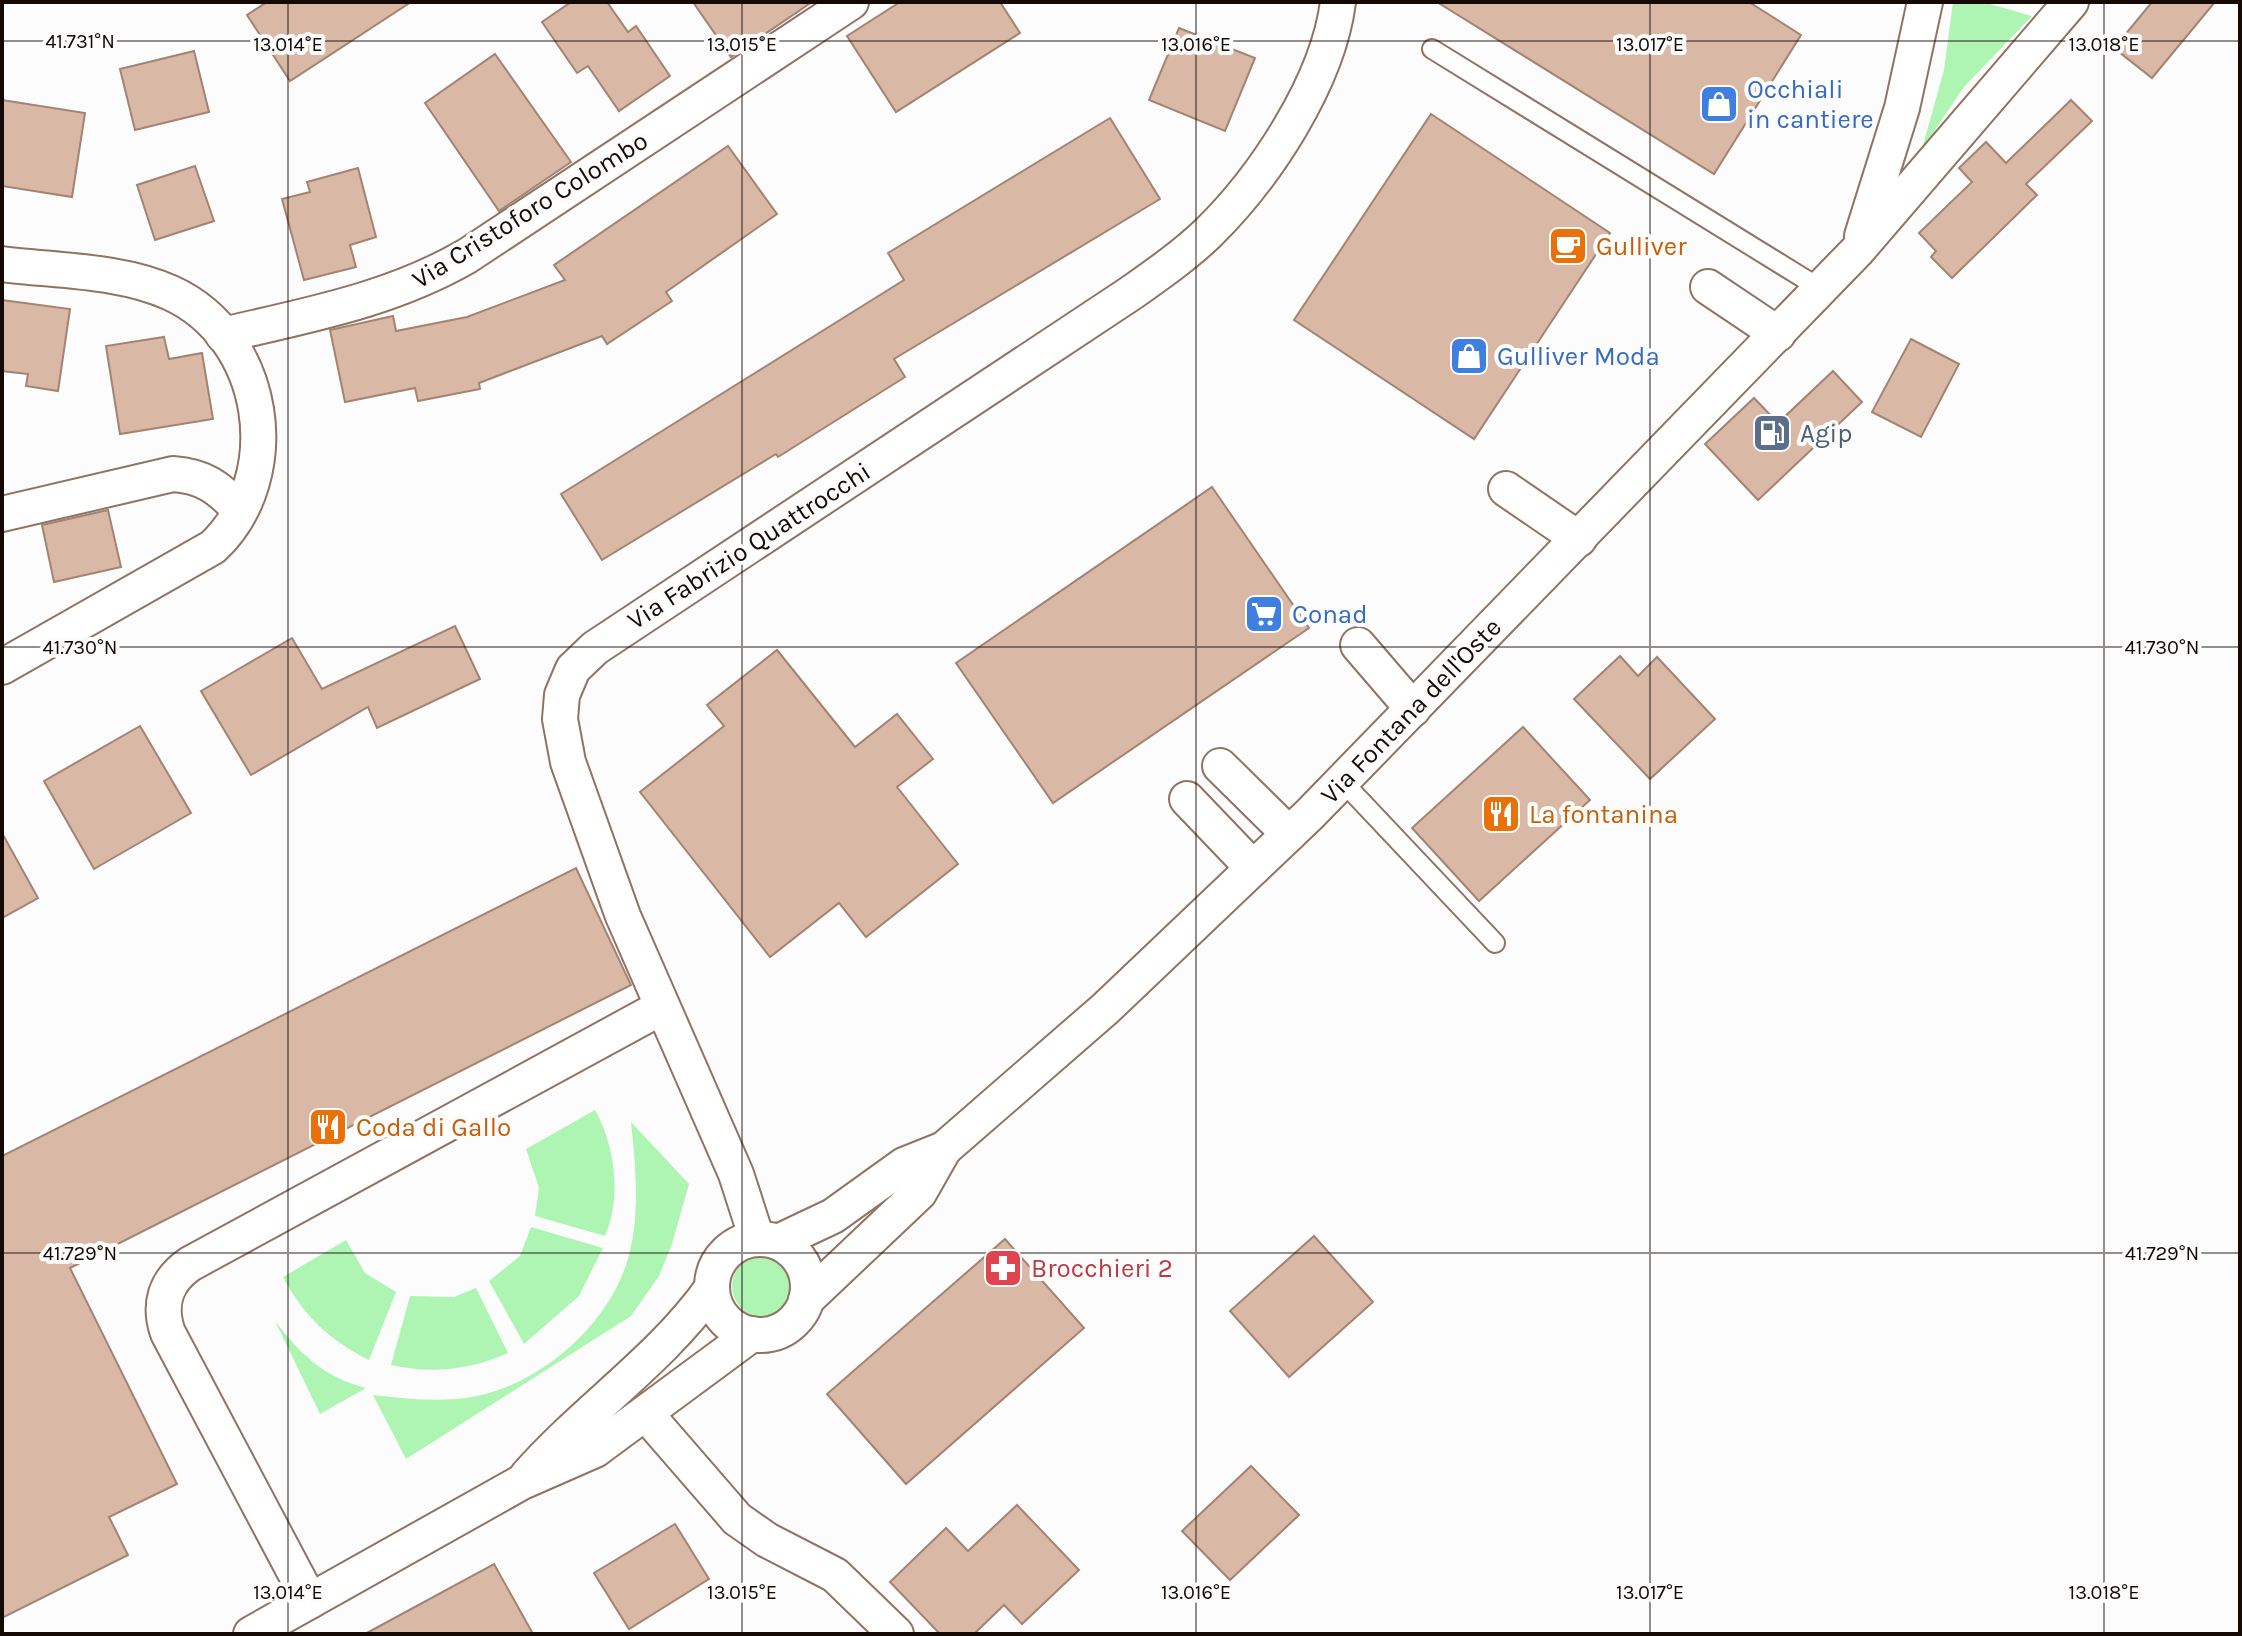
<svg xmlns="http://www.w3.org/2000/svg" width="2242" height="1636" font-family="Karla,sans-serif">
	<rect width="100%" height="100%" fill="#fcfcfc"/>
	<g fill="#aef4b3">
		<path d="M 1953,2 L 1983,2 L 2032,16 L 1964,87 L 1922,149 L 1944,70 Z"/>
		<path d="M 595,1110 C 615,1145 622,1199 605,1236 L 535,1216 L 539,1188 L 526,1149 Z"/>
		<path d="M 631,1122 L 689,1184 L 672,1244 L 659,1276 L 631,1316 L 406,1459 L 373,1395 C 408,1399 442,1403 477,1396 C 540,1383 603,1329 625,1268 C 641,1223 636,1169 631,1122 Z"/>
		<path d="M 531,1227 L 603,1248 L 579,1296 L 524,1344 L 489,1281 L 520,1256 Z"/>
		<path d="M 346,1240 L 365,1273 L 396,1292 L 369,1360 C 329,1340 304,1316 283,1277 Z"/>
		<circle cx="763" cy="1286" r="31"/>
		<path d="M 476,1288 L 508,1353 C 470,1370 431,1374 391,1365 L 410,1296 L 454,1297 Z"/>
		<path d="M 275,1321 C 301,1355 324,1377 366,1388 L 320,1414 Z"/>
	</g>
	<g fill="#d9b8a6" stroke="#a38372" stroke-width="2">
		<path d="M 267,2 L 411,2 L 290,81 L 247,15 Z"/>
		<path d="M 571,2 L 607,2 L 628,32 L 636,26 L 670,76 L 619,111 L 588,66 L 577,73 L 542,22 Z"/>
		<path d="M 693,2 L 812,2 L 731,57 Z"/>
		<path d="M 900,2 L 1000,2 L 1020,33 L 896,112 L 847,36 Z"/>
		<path d="M 1437,2 L 1749,2 L 1801,35 L 1714,174 Z"/>
		<path d="M 2152,2 L 2215,2 L 2152,78 L 2114,48 Z"/>
		<path d="M 1179,28 L 1255,58 L 1225,131 L 1149,100 Z"/>
		<path d="M 194,51 L 209,112 L 135,130 L 120,69 Z"/>
		<path d="M 495,54 L 571,162 L 499,211 L 425,103 Z"/>
		<path d="M 2,100 L 85,113 L 72,197 L 2,186 Z"/>
		<path d="M 2071,100 L 2092,121 L 2026,184 L 2037,195 L 1952,278 L 1931,257 L 1936,251 L 1919,233 L 1972,182 L 1959,168 L 1986,142 L 2006,163 Z"/>
		<path d="M 1431,114 L 1610,233 L 1474,439 L 1294,320 Z"/>
		<path d="M 1110,118 L 1160,199 L 894,359 L 905,377 L 778,457 L 776,454 L 602,560 L 561,494 L 904,280 L 888,253 Z"/>
		<path d="M 728,146 L 777,214 L 666,292 L 672,301 L 607,344 L 602,336 L 479,383 L 480,389 L 418,401 L 415,388 L 345,402 L 330,330 L 393,316 L 396,331 L 467,317 L 565,280 L 554,265 Z"/>
		<path d="M 195,166 L 214,221 L 155,240 L 137,185 Z"/>
		<path d="M 358,168 L 376,237 L 350,245 L 356,267 L 304,280 L 282,199 L 310,192 L 307,182 Z"/>
		<path d="M 2,300 L 70,309 L 58,391 L 26,386 L 28,374 L 2,371 Z"/>
		<path d="M 164,337 L 169,359 L 202,353 L 213,419 L 120,434 L 106,346 Z"/>
		<path d="M 1911,339 L 1959,364 L 1921,437 L 1872,412 Z"/>
		<path d="M 1833,371 L 1862,402 L 1758,500 L 1705,444 L 1754,398 L 1778,423 Z"/>
		<path d="M 1212,487 L 1309,628 L 1053,803 L 956,663 Z"/>
		<path d="M 108,510 L 121,567 L 54,582 L 42,525 Z"/>
		<path d="M 455,626 L 480,679 L 377,728 L 368,707 L 251,775 L 201,691 L 292,638 L 322,689 Z"/>
		<path d="M 777,650 L 855,747 L 897,714 L 933,759 L 897,787 L 958,864 L 866,937 L 839,903 L 770,957 L 640,792 L 724,726 L 707,705 Z"/>
		<path d="M 1620,656 L 1638,676 L 1657,657 L 1715,719 L 1650,779 L 1574,699 Z"/>
		<path d="M 140,726 L 191,813 L 94,869 L 44,781 Z"/>
		<path d="M 1523,727 L 1590,800 L 1479,901 L 1412,828 Z"/>
		<path d="M 2,833 L 38,898 L 2,918 Z"/>
		<path d="M 576,868 L 631,985 L 70,1268 L 177,1484 L 109,1517 L 128,1555 L 2,1618 L 2,1156 Z"/>
		<path d="M 1314,1236 L 1373,1302 L 1289,1377 L 1230,1311 Z"/>
		<path d="M 1005,1239 L 1084,1328 L 906,1484 L 827,1394 Z"/>
		<path d="M 1251,1466 L 1299,1515 L 1230,1580 L 1182,1531 Z"/>
		<path d="M 1017,1505 L 1079,1570 L 1022,1624 L 1004,1605 L 974,1634 L 940,1634 L 890,1582 L 946,1528 L 968,1551 Z"/>
		<path d="M 675,1524 L 709,1579 L 629,1629 L 594,1573 Z"/>
		<path d="M 494,1564 L 533,1634 L 365,1634 Z"/>
	</g>
	<g fill="none" stroke-linecap="round" stroke-linejoin="round">
		<g stroke="#927362" stroke-width="22">
			<g id="lane">
				<path d="M 1432,49 L 1821,289"/>
				<path d="M 1342,781 L 1495,943"/>
			</g>
		</g>
		<g stroke="#927362" stroke-width="38">
			<g id="street">
				<path d="M 1862,236 L 1902,108 L 1925,2"/>
				<path d="M 2,264 C 56,271 121,270 171,293 C 267,337 288,476 213,547 L 2,667"/>
				<path d="M 1708,287 L 1778,334"/>
				<path d="M 223,335 C 308,315 391,300 467,256 L 851,2"/>
				<path d="M 1506,489 L 1579,539"/>
				<path d="M 2,514 L 173,474 C 204,476 219,488 240,510"/>
				<path d="M 1358,645 L 1413,709"/>
				<path d="M 1220,766 L 1289,834"/>
				<path d="M 1187,799 L 1253,868"/>
				<path d="M 757,1239 L 736,1174 L 623,916 L 568,762 L 560,719 L 562,695 L 573,669 L 595,648 L 1131,293 C 1158,274 1185,255 1208,233 C 1265,177 1328,82 1338,2"/>
				<circle cx="760" cy="1287" r="48"/>
				<path d="M 778,1242 L 833,1216 L 904,1165 L 944,1149 L 1105,1009 L 1310,814 L 1857,251 L 2071,2"/>
				<path d="M 806,1300 L 919,1193 L 944,1149"/>
				<path d="M 646,1414 L 737,1519 L 767,1540 L 835,1575 L 896,1634"/>
				<path d="M 527,1476 C 586,1409 660,1361 712,1288"/>
				<path d="M 310,1601 L 168,1333 C 158,1305 165,1281 190,1264 L 662,1007"/>
				<path d="M 251,1634 L 522,1482 L 595,1450 L 752,1334"/>
			</g>
		</g>
		<use href="#lane" stroke="#fff" stroke-width="18"/>
		<use href="#street" stroke="#fff" stroke-width="34"/>
	</g>
	<path fill="none" stroke="#140904" stroke-width="2" stroke-opacity="0.45" d="M 288,2 L 288,1634M 742,2 L 742,1634M 1196,2 L 1196,1634M 1650,2 L 1650,1634M 2104,2 L 2104,1634M 2,41 L 2240,41M 2,647 L 2240,647M 2,1253 L 2240,1253"/>
	<defs>
		<g id="shop-square" transform="scale(2)"><rect x="-9" y="-9" width="18" height="18" rx="4" fill="#3f7fe0" stroke="#fcfcfc"/><path d="M-5-2.5h2.3a2.7 3.5 0 0 1 5.4 0H5L5.5 6h-11ZM-1.5-2.5h3a1.5 2.3 0 0 0-3 0Z" fill="#fff"/></g>
		<g id="cafe-square" transform="scale(2)"><rect x="-9" y="-9" width="18" height="18" rx="4" fill="#e8710a" stroke="#fcfcfc"/><path d="M-5.5-4.5H6V0H3Q3 3.5 0 3.5H-2.5Q-5.5 3.5-5.5 0ZM3-3.2v2h1.7v-2ZM-6 4.5H4V6H-6Z" fill="#fff"/></g>
		<g id="fuel-square" transform="scale(2)"><rect x="-9" y="-9" width="18" height="18" rx="4" fill="#5c6f8a" stroke="#fcfcfc"/><path d="M-5.5-6h7V0h2V4h1.3V-2.5L3-4.5l.8-.8L6-3V5H2.5V1h-1V6h-7ZM-4.2-4.7v3.2H.2V-4.7Z" fill="#fff"/></g>
		<g id="supermarket-square" transform="scale(2)"><rect x="-9" y="-9" width="18" height="18" rx="4" fill="#3f7fe0" stroke="#fcfcfc"/><path d="M-6-5.5h2.5l.6 2H6L4.5 2H-2.5L-4.4-4H-6ZM-1.5 3.2a1.3 1.3 0 1 0 .1 0ZM3 3.2a1.3 1.3 0 1 0 .1 0Z" fill="#fff"/></g>
		<g id="restaurant-square" transform="scale(2)"><rect x="-9" y="-9" width="18" height="18" rx="4" fill="#e8710a" stroke="#fcfcfc"/><path d="M-5-6h1v4h1v-4h1v4h1v-4h1v5L-1.5 .5V6h-2V.5L-5-1ZM5-6V6H3V1.5H1.5Q1.5-4 5-6Z" fill="#fff"/></g>
		<g id="pharmacy-square" transform="scale(2)"><rect x="-9" y="-9" width="18" height="18" rx="4" fill="#e0444e" stroke="#fcfcfc"/><path d="M-2-6h4v4h4v4h-4v4h-4v-4h-4v-4h4Z" fill="#fff"/></g>
	</defs>
	<g fill-rule="evenodd">
		<use href="#shop-square" x="1719" y="104"/>
		<use href="#cafe-square" x="1568" y="246"/>
		<use href="#shop-square" x="1469" y="356"/>
		<use href="#fuel-square" x="1772" y="433"/>
		<use href="#supermarket-square" x="1264" y="614"/>
		<use href="#restaurant-square" x="1501" y="814"/>
		<use href="#restaurant-square" x="328" y="1127"/>
		<use href="#pharmacy-square" x="1003" y="1268"/>
	</g>
	<g text-anchor="middle" dominant-baseline="central" stroke-width="8" stroke-linejoin="round" paint-order="stroke">
		<g font-size="26" fill="#366cbe" stroke="#fcfcfc" text-anchor="start">
			<text x="1747" y="89">Occhiali<tspan x="1747" dy="30">in cantiere</tspan></text>
			<text x="1497" y="356">Gulliver Moda</text>
			<text x="1292" y="614">Conad</text>
		</g>
		<g font-size="26" fill="#140904" stroke="#fcfcfc">
			<text transform="translate(530 210) rotate(-32)">Via Cristoforo Colombo</text>
			<text transform="translate(749 546) rotate(-33)">Via Fabrizio Quattrocchi</text>
			<text transform="translate(1411 711) rotate(-46)">Via Fontana dell'Oste</text>
		</g>
		<g font-size="26" fill="#c56008" stroke="#fcfcfc" text-anchor="start">
			<text x="1596" y="246">Gulliver</text>
			<text x="1529" y="814">La fontanina</text>
			<text x="356" y="1127">Coda di Gallo</text>
		</g>
		<g font-size="26" fill="#4e5e75" stroke="#fcfcfc" text-anchor="start">
			<text x="1800" y="433">Agip</text>
		</g>
		<g font-size="26" fill="#be3a42" stroke="#fcfcfc" text-anchor="start">
			<text x="1031" y="1268">Brocchieri 2</text>
		</g>
	</g>
	<g font-size="20" text-anchor="middle" fill="#140904" stroke="#fcfcfc" stroke-width="8" stroke-linejoin="round" paint-order="stroke">
		<text x="80" y="48">41.731°N</text>
		<text x="288" y="51">13.014°E</text>
		<text x="742" y="51">13.015°E</text>
		<text x="1196" y="51">13.016°E</text>
		<text x="1650" y="51">13.017°E</text>
		<text x="2104" y="51">13.018°E</text>
		<text x="80" y="654">41.730°N</text>
		<text x="2162" y="654">41.730°N</text>
		<text x="80" y="1260">41.729°N</text>
		<text x="2162" y="1260">41.729°N</text>
		<text x="288" y="1599">13.014°E</text>
		<text x="742" y="1599">13.015°E</text>
		<text x="1196" y="1599">13.016°E</text>
		<text x="1650" y="1599">13.017°E</text>
		<text x="2104" y="1599">13.018°E</text>
	</g>
	<rect width="2242" height="1636" fill="none" stroke="#140904" stroke-width="8"/>
</svg>
